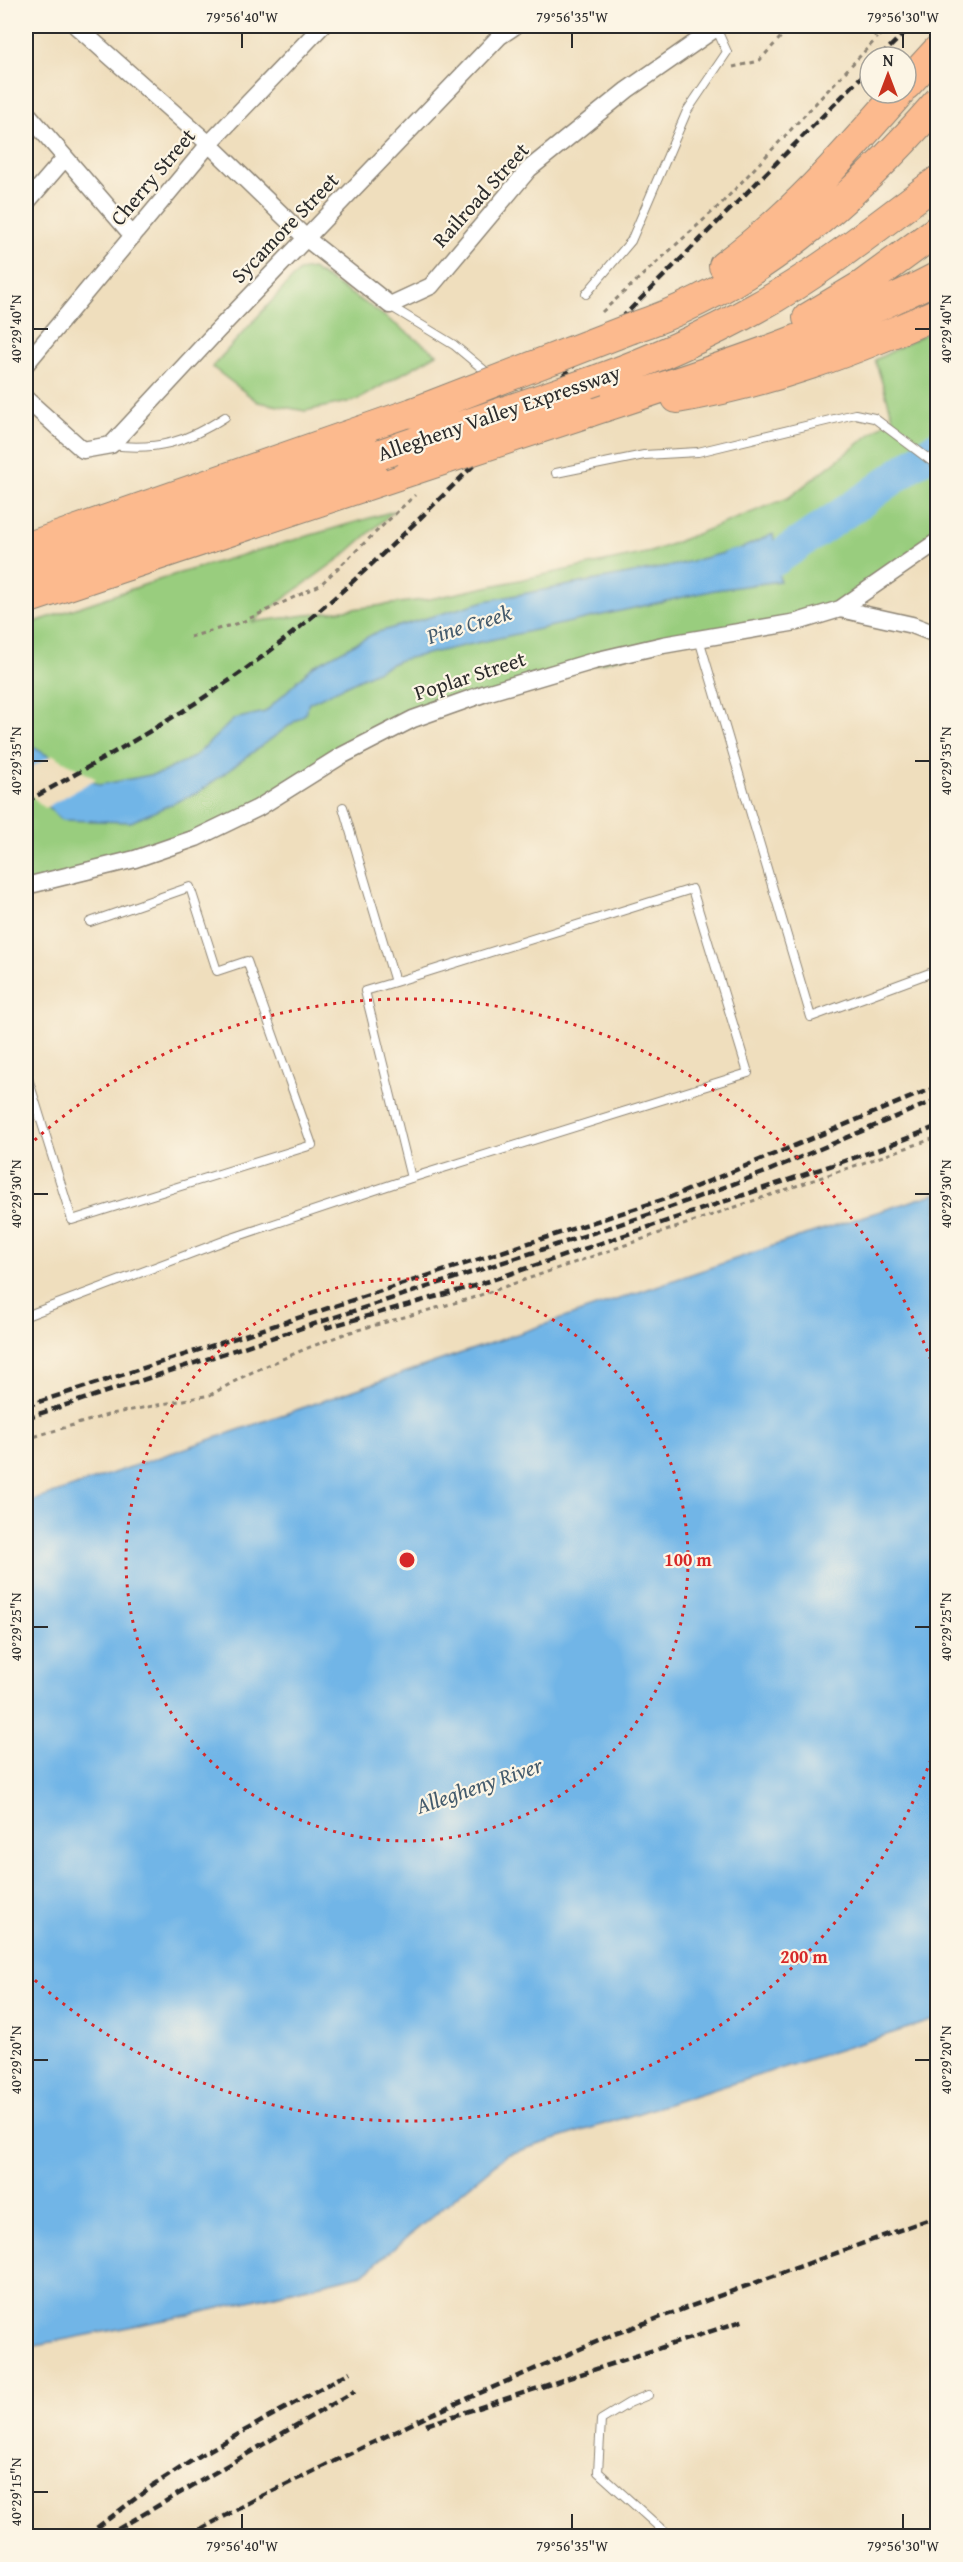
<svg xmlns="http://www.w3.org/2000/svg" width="963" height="2562" font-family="'Gentium Book Plus',serif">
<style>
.green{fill:#99cd7e;stroke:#627c54;stroke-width:1.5}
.water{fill:#71b5e7;stroke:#4e7089;stroke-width:1.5}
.pier{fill:#efdebd}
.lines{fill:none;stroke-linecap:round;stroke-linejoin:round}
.river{stroke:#71b5e7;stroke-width:33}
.service-casing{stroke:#8d8474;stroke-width:10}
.minor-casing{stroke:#8d8474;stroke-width:19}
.motorway-casing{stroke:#8d8474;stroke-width:32}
.path{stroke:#8d8474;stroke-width:3;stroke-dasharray:4.5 4.5;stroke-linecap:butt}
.service{stroke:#fff;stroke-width:8}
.minor{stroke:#fff;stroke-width:16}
.motorway{stroke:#fcba8e;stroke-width:30}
.rail{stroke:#2b2b2b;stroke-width:4.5;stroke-dasharray:9 4.5;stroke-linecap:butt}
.motorway-bridge-casing{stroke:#8d8474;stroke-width:32;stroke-linecap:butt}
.motorway-bridge{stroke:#fcba8e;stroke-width:30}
.ticks{fill:none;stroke:#2b2b2b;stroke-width:2}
.ring{fill:none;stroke:#d62828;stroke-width:3;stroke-dasharray:3 6}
.labels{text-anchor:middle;stroke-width:4.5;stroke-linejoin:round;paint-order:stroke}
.street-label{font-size:21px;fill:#2b2b2b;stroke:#fcf5e5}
.water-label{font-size:22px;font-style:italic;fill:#445b6d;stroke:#fcf5e5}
.centre{fill:#d62828;stroke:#fcf5e5;stroke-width:3}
.ring-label{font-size:18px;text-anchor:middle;font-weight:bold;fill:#d62828;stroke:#fcf5e5;stroke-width:4.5;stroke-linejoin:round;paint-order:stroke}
.neatline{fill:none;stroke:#2b2b2b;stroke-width:2}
.ticks-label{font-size:15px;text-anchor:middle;fill:#2b2b2b}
</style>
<rect width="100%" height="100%" fill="#fcf5e5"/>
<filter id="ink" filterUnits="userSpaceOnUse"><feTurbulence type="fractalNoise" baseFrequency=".0167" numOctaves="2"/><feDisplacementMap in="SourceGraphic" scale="12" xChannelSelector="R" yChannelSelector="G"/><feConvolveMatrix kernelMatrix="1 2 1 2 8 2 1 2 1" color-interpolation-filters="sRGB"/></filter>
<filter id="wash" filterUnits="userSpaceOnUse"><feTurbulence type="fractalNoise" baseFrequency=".008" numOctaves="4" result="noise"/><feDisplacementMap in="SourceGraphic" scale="24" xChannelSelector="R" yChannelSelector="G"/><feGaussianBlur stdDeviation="1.35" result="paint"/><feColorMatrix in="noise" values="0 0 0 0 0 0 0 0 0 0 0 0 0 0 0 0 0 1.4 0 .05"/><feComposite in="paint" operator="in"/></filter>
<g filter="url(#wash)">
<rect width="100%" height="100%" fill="#efdebd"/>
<path class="green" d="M 312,269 L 370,306 L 437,354 L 357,400 L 305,411 L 258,402 L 212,367 L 299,271 Z
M 937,328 L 937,541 L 840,609 L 663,645 L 413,719 L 196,838 L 26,886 L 26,625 L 173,575 L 394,511 L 343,556 L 252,622 L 430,599 L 651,552 L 788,498 L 893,417 L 875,360 Z"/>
<path class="water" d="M 773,534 L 780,581 L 715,590 L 400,660 L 309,703 L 305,714 L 199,792 L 131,822 L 62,820 L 26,787 L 26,743 L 99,785 L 161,773 L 194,757 L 234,719 L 265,712 L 313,666 L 375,633 L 485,601 L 676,565 L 740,549 Z
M 937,1193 L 937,2019 L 506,2155 L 363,2274 L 190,2315 L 26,2347 L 26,1503 L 799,1237 Z"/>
<path class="pier" d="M 53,755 L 96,779 L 45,808 L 26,791 L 26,770 Z"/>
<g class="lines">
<path class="river" d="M 733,567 L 776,559 L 869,496 L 938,446"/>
</g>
</g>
<g filter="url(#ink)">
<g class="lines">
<g class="service-casing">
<path id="service" d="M 586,294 L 631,241 L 687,111 L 727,52 L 716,28
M 390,306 L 454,345 L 490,375
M 111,445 C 157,451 187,442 225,417
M 556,473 L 644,455 L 698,452 L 855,414 L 874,418 L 938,466
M 699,639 L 811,1017 L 938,970
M 395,982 L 365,991 L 411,1178
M 26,1072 L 72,1220 L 312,1145 L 247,961 L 217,971 L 190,887 L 90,922
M 26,1316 L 229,1239 L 411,1178 L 748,1073 L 692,889 L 395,982 L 343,807
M 648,2395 L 629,2403 L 601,2420 L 598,2472 L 669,2536"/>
</g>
<g class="minor-casing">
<path id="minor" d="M 76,26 L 209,144 L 307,239 L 390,305 L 431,286 L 529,169 L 627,90 L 719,26
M 26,112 L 133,236
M 26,203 L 64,159
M 26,364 L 209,144 L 322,26
M 26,399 L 83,450 L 111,445 L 217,331 L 500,36 L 515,26
M 840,609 L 912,625 L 938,635
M 26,886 L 135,859 L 196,838 L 258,808 L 341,756 L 413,719 L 486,693 L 594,661 L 663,645 L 797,622 L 840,609 L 938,541"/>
</g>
<g class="motorway-casing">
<path id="motorway" d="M 906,85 L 938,50
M 724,266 C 792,216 844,156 899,93
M 808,318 L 863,285 L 938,230
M 632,328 C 754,288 855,198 938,102
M 597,380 C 652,360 706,336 756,308 C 820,273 879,225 938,181
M 677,398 C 769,383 853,351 938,313
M 588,412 C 706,373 827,335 938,277
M 26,548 L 413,413
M 26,572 L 381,454
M 26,599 L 412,470"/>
</g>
<path class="path" d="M 867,26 L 877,38 L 889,26
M 733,67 L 759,61 L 791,26
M 602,312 L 721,204 L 877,38
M 190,637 L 242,622 L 320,585 L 415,495
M 26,1439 L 111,1414 L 210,1395 L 248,1374 L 305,1349 L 347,1333 L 472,1298 L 938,1137"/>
<use href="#service" class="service"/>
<use href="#minor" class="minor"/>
<use href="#motorway" class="motorway"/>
<path class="rail" d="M 880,57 L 911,26
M 26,802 C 111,754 198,707 275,647 C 366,576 445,493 527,412 C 642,298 757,183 870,68
M 325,1328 L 474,1286 L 883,1148 L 938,1126
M 26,1406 L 671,1197 L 938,1086
M 26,1418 L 657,1212 L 763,1173 L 938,1099
M 426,2425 L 745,2320
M 86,2536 L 152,2486 L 201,2455 L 350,2372
M 106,2536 L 355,2391
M 188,2536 L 260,2497 L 430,2415 L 612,2335 L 938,2216"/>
<g class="motorway-bridge-casing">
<path id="motorway-bridge" d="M 413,413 L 632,328
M 381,454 L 597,380
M 412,470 L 588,412"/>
</g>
<use href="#motorway-bridge" class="motorway-bridge"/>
</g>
</g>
<path class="ticks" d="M 242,33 L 242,48M 572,33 L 572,48M 903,33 L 903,48M 33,329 L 48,329M 915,329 L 930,329M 33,761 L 48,761M 915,761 L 930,761M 33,1194 L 48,1194M 915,1194 L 930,1194M 33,1627 L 48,1627M 915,1627 L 930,1627M 33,2060 L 48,2060M 915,2060 L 930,2060M 33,2492 L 48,2492M 242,2514 L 242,2529M 572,2514 L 572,2529M 903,2514 L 903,2529"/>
<g class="ring">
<circle cx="407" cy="1560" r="281"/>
<path d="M937 1743A561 561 0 0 1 28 1974M28 1146A561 561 0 0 1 937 1377"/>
</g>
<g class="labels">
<g class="street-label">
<text transform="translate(153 177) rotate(-50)" y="7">Cherry Street</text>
<text transform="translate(481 195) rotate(-48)" y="7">Railroad Street</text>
<text transform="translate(285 228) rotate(-46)" y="7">Sycamore Street</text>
<text transform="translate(499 413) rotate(-19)" y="7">Allegheny Valley Expressway</text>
<text transform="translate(470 676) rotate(-18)" y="7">Poplar Street</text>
</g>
<g class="water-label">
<text transform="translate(469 624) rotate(-17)" y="8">Pine Creek</text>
<text transform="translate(479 1785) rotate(-19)" y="8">Allegheny River</text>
</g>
</g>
<circle cx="407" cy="1560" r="9" class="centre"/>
<g class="ring-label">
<text x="688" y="1566">100 m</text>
<text x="804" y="1963">200 m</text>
</g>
<rect width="963" height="2562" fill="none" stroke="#fcf5e5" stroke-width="66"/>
<g transform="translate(888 75)"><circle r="28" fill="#fcf5e5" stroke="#a8a49b" stroke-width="1.5"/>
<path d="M0-4.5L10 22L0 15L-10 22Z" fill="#c8321e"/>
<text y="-9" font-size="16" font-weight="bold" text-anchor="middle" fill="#2b2b2b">N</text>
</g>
<rect x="33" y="33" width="897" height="2496" class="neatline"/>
<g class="ticks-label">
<text x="242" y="22">79°56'40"W</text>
<text x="572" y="22">79°56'35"W</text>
<text x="903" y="22">79°56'30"W</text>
<text transform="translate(16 329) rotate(-90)" y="5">40°29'40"N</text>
<text transform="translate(946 329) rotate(-90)" y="5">40°29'40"N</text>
<text transform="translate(16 761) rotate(-90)" y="5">40°29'35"N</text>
<text transform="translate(946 761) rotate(-90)" y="5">40°29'35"N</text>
<text transform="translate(16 1194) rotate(-90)" y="5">40°29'30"N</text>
<text transform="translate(946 1194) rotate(-90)" y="5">40°29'30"N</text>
<text transform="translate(16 1627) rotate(-90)" y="5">40°29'25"N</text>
<text transform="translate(946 1627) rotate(-90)" y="5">40°29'25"N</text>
<text transform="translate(16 2060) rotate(-90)" y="5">40°29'20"N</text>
<text transform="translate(946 2060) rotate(-90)" y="5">40°29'20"N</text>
<text transform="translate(16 2492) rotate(-90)" y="5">40°29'15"N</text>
<text x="242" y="2551">79°56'40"W</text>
<text x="572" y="2551">79°56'35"W</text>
<text x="903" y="2551">79°56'30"W</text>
</g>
</svg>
